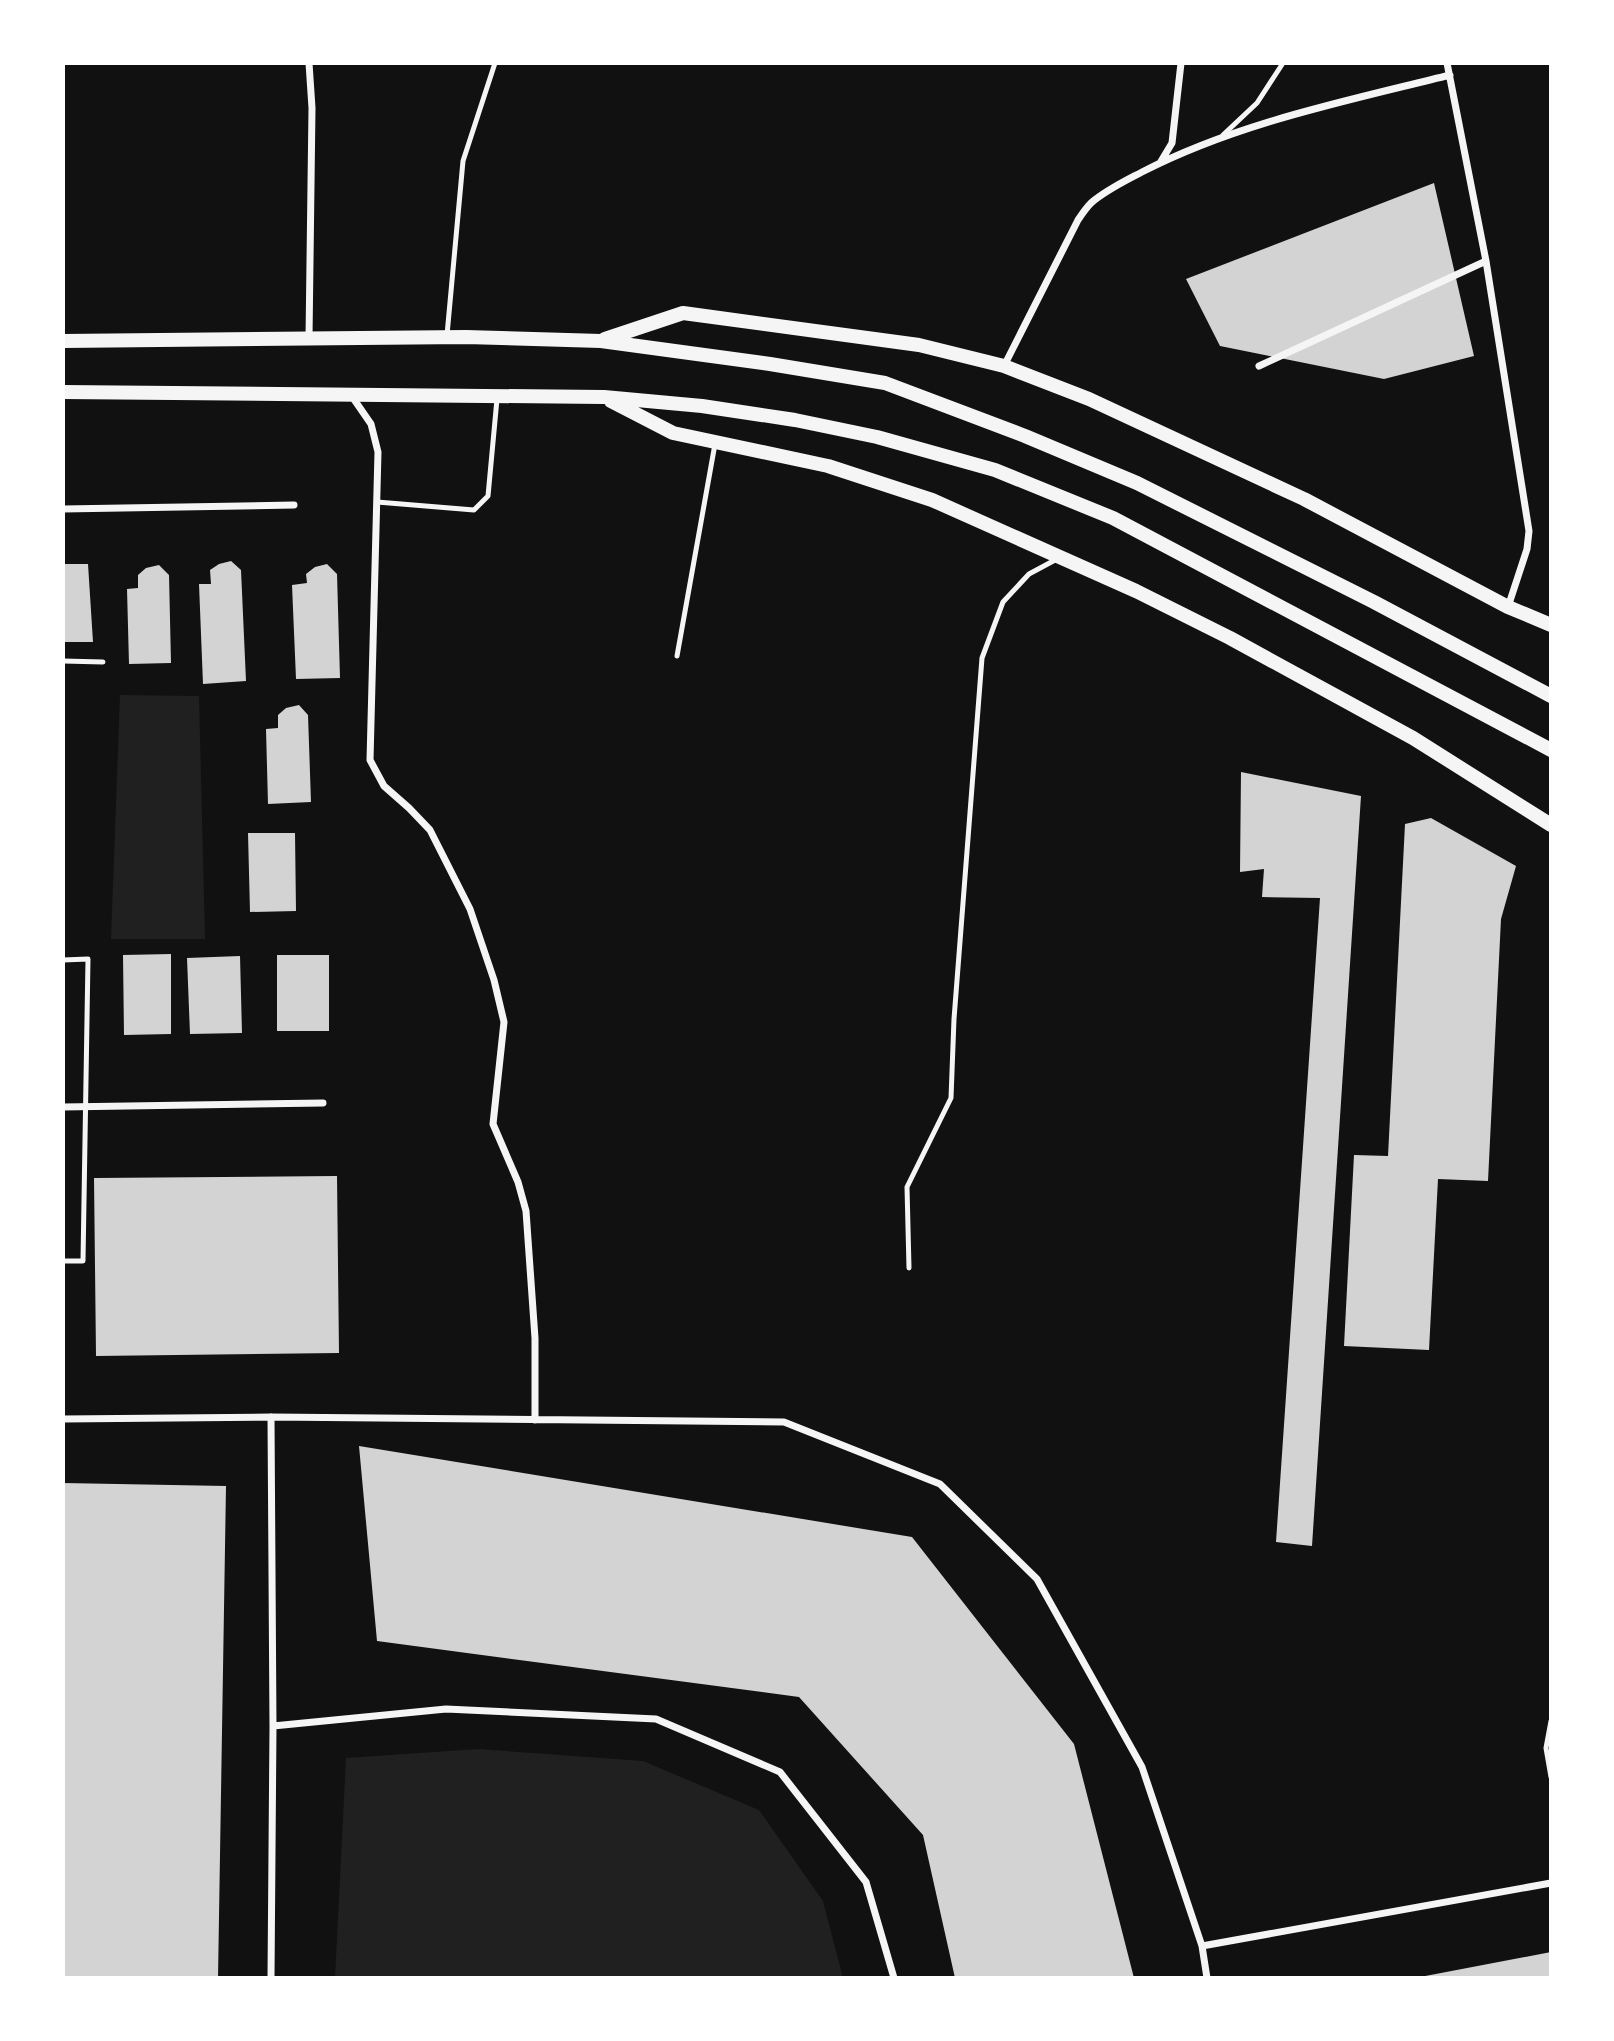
<svg xmlns="http://www.w3.org/2000/svg" width="1614" height="2041" font-family="Karla,sans-serif">
<style>
.green{fill:#202020}
.building{fill:#d3d3d3}
.lines{fill:none;stroke-linecap:round;stroke-linejoin:round}
.service{stroke:#f5f5f5;stroke-width:5}
.minor{stroke:#f5f5f5;stroke-width:7}
.secondary{stroke:#f5f5f5;stroke-width:14}
</style>
<rect width="100%" height="100%" fill="#111"/>
<path class="green" d="M 120,695 L 199,696 L 205,939 L 111,939 Z
M 478,1749 L 643,1761 L 759,1810 L 823,1901 L 843,1978 L 335,1978 L 346,1758 Z"/>
<path class="building" d="M 1434,183 L 1474,356 L 1384,379 L 1220,346 L 1186,279 Z
M 231,561 L 241,570 L 246,681 L 203,684 L 199,584 L 211,584 L 210,570 L 219,564 Z
M 63,564 L 88,564 L 93,642 L 63,642 Z
M 327,564 L 337,574 L 340,678 L 296,679 L 292,585 L 307,583 L 306,574 L 315,567 Z
M 159,565 L 169,575 L 171,663 L 129,664 L 127,589 L 138,588 L 138,575 L 146,568 Z
M 299,705 L 308,715 L 311,802 L 268,804 L 266,729 L 278,728 L 278,715 L 286,708 Z
M 1241,772 L 1361,796 L 1312,1546 L 1276,1542 L 1320,898 L 1262,897 L 1264,869 L 1240,872 Z
M 1431,818 L 1516,866 L 1501,919 L 1488,1181 L 1438,1179 L 1429,1350 L 1344,1346 L 1354,1155 L 1388,1156 L 1405,824 Z
M 248,833 L 295,833 L 296,911 L 250,912 Z
M 171,954 L 171,1034 L 124,1035 L 123,955 Z
M 277,955 L 329,955 L 329,1031 L 277,1031 Z
M 240,956 L 242,1033 L 190,1034 L 187,958 Z
M 337,1176 L 339,1353 L 96,1356 L 94,1178 Z
M 359,1446 L 912,1537 L 1074,1744 L 1134,1978 L 955,1978 L 923,1835 L 799,1697 L 377,1641 Z
M 63,1483 L 226,1486 L 218,1978 L 63,1978 Z
M 1551,1952 L 1551,1978 L 1420,1978 L 1420,1977 Z"/>
<g class="lines">
<path class="service" d="M 1223,135 L 1257,103 L 1283,63
M 447,335 L 463,161 L 495,63
M 377,502 L 474,510 L 488,496 L 497,399
M 677,656 L 715,444
M 63,661 L 103,662
M 63,960 L 88,959 L 83,1261 L 63,1261
M 909,1268 L 907,1187 L 951,1098 L 954,1019 L 982,658 L 1003,602 L 1029,574 L 1057,559
M 1551,1721 L 1546,1748 L 1551,1777"/>
<path class="minor" d="M 309,63 L 312,108 L 309,338
M 1447,63 L 1486,261 L 1529,531 L 1527,549 L 1508,607
M 1160,163 L 1172,143 L 1181,63
M 1004,366 L 1078,220 C 1082,214 1086,208 1091,203 C 1106,190 1125,181 1142,172 C 1237,123 1346,101 1450,75
M 1259,366 L 1486,261
M 351,395 L 371,424 L 378,452 L 370,760 L 384,786 L 409,808 L 430,830 L 470,909 L 494,980 L 504,1022 L 493,1124 L 518,1182 L 526,1211 L 535,1338 L 535,1420
M 63,509 L 294,505
M 63,1107 L 323,1103
M 63,1419 L 271,1417 L 784,1422 L 940,1484 L 1037,1579 L 1142,1767 L 1202,1946 L 1207,1978
M 273,1726 L 446,1709 L 656,1719 L 780,1772 L 866,1882 L 894,1978
M 1202,1946 L 1551,1883
M 271,1978 L 273,1726 L 271,1417"/>
<path class="secondary" d="M 605,339 L 683,313 L 919,345 L 1004,366 L 1089,399 L 1304,499 L 1508,607 L 1551,625
M 63,341 L 466,337 L 601,341 L 770,364 L 885,383 L 1025,436 L 1137,483 L 1374,602 L 1551,696
M 63,392 L 604,397 L 702,406 L 795,420 L 877,437 L 995,470 L 1113,518 L 1551,750
M 611,401 L 673,433 L 828,466 L 932,500 L 1136,591 L 1230,638 L 1413,738 L 1551,825"/>
</g>
<rect width="1614" height="2041" fill="none" stroke="#ffffff" stroke-width="130"/>
</svg>
